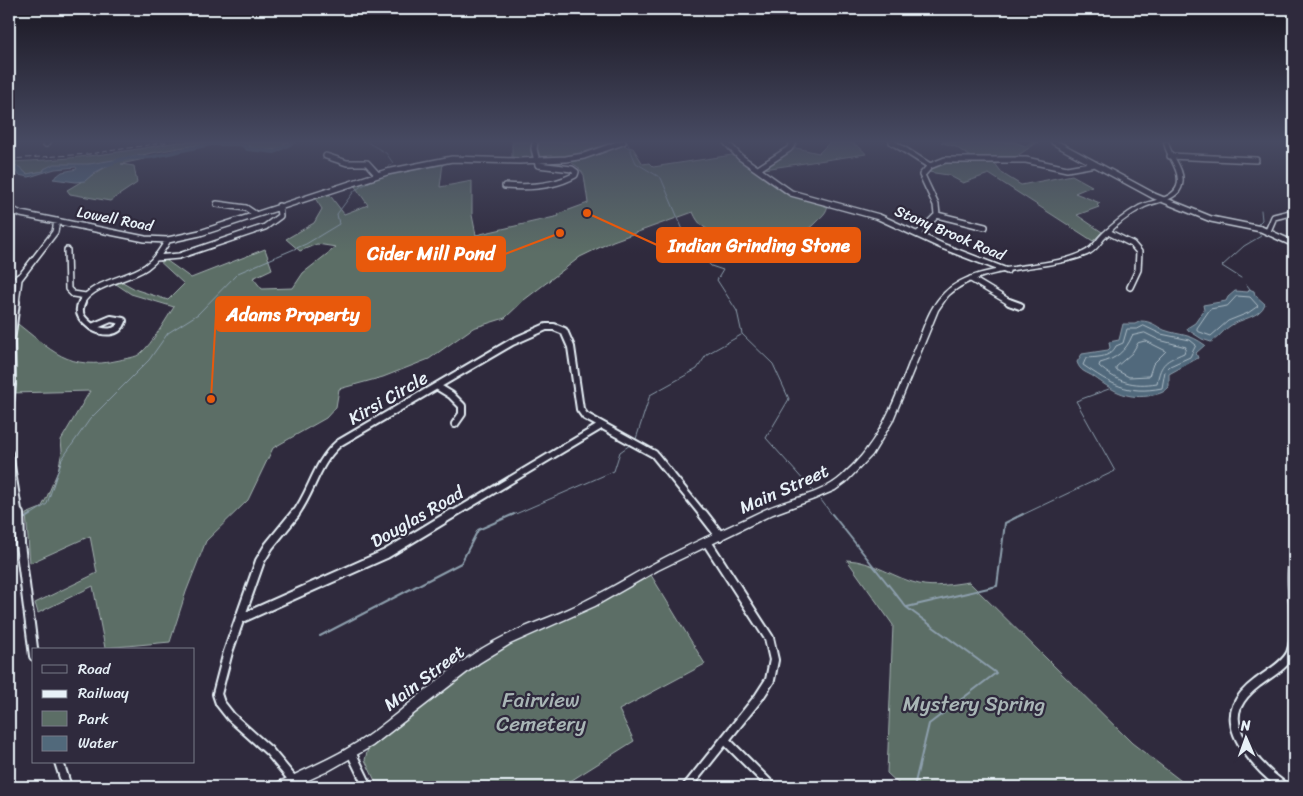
<svg xmlns="http://www.w3.org/2000/svg" width="1303" height="796" font-family="Sriracha,sans-serif">
<style>
.green{fill:#5c6e66;stroke:#a2b0af}
.water{fill:#51697b;stroke:#8d9fad}
.lines{fill:none;stroke-linecap:round;stroke-linejoin:round}
.shore{stroke:#acbbc6;stroke-width:1}
.stream-far1{stroke:#8d9fad;stroke-width:1}
.stream{stroke:#8d9fad;stroke-width:2}
.river{fill:#51697b;fill-rule:evenodd}
.minor-far2-casing{stroke:#e8f1f8;stroke-width:8}
.minor-far1-casing{stroke:#e8f1f8;stroke-width:10}
.minor-casing{stroke:#e8f1f8;stroke-width:12}
.major-casing{stroke:#e8f1f8;stroke-width:3}
.minor-far2{stroke:#2f2a3d;stroke-width:5}
.minor-far1{stroke:#2f2a3d;stroke-width:6}
.minor{stroke:#2f2a3d;stroke-width:8}
.major{fill:#2f2a3d;fill-rule:evenodd}
.rail{stroke:#e8f1f8;stroke-width:1;stroke-dasharray:5.5 3;stroke-linecap:butt}
.labels{text-anchor:middle;stroke-width:4.5;stroke-linejoin:round;paint-order:stroke}
.far-street-label{font-size:15px;fill:#e8f1f8;stroke:#2f2a3d}
.street-label{font-size:18px;fill:#e8f1f8;stroke:#2f2a3d}
.near-park-label{font-size:21px;fill:#a9b6b6;stroke:#2f2a3d}
.leader{fill:none;stroke:#e8590c;stroke-width:2}
.callout-dot{fill:#e8590c;stroke:#2f2a3d;stroke-width:2}
.callout{fill:#e8590c;stroke:#e8590c;stroke-width:2}
.callout-label{font-size:19px;text-anchor:middle;font-weight:bold;fill:#fff}
</style>
<rect width="100%" height="100%" fill="#2f2a3d"/>
<filter id="ink" filterUnits="userSpaceOnUse"><feTurbulence type="fractalNoise" baseFrequency=".02" numOctaves="2"/><feDisplacementMap in="SourceGraphic" scale="10" xChannelSelector="R" yChannelSelector="G"/><feConvolveMatrix kernelMatrix="1 2 1 2 8 2 1 2 1" color-interpolation-filters="sRGB"/></filter>
<g filter="url(#ink)">
<path class="green" d="M 177,142 L 290,142 L 285,143 L 282,148 C 275,150 263,151 255,149 C 245,146 250,142 235,142 C 186,143 141,157 93,164 C 76,166 59,161 44,169 L 44,171 L 27,174 C 19,168 22,166 9,165 L 9,162 C 66,160 121,153 177,142 Z
M 512,142 L 617,142 L 581,154 L 567,157 L 512,160 Z
M 830,142 C 845,141 856,141 866,154 L 764,169 L 796,148 L 819,153 Z
M 941,142 L 1015,142 L 1025,146 L 1032,142 L 1038,142 L 1014,158 L 972,158 L 956,147 Z
M 623,143 L 627,147 L 633,148 L 643,164 L 649,163 L 653,167 L 732,155 L 774,182 L 782,190 L 828,204 C 827,213 822,216 816,222 C 796,243 757,256 729,244 C 724,242 720,238 716,235 C 704,227 699,226 693,212 L 613,241 L 580,257 L 524,300 L 505,318 L 473,328 L 429,359 L 383,377 L 339,389 L 336,407 L 326,418 L 273,448 L 248,500 L 206,541 L 186,592 L 170,642 L 105,648 L 93,586 L 38,613 L 35,603 L 97,573 L 90,536 L 30,563 L 26,514 L 41,508 L 46,499 L 58,471 L 62,451 L 61,440 L 90,391 L 11,393 L 14,321 C 52,350 67,372 120,360 C 126,358 136,358 141,353 C 152,344 166,319 174,307 L 131,294 L 113,282 L 119,280 L 137,290 L 168,300 L 184,284 L 156,258 L 163,258 L 191,278 L 265,249 L 272,269 L 253,278 L 262,289 L 293,288 L 303,273 L 336,247 L 317,244 L 300,251 L 286,239 L 314,223 L 322,209 L 313,195 L 326,190 L 344,214 L 368,205 L 352,182 L 443,163 L 440,187 L 472,181 L 472,215 L 476,235 L 559,216 L 558,214 L 588,203 L 584,175 L 578,167 L 569,161 Z
M 144,159 L 121,164 L 134,166 L 137,183 L 110,201 L 70,194 L 67,190 L 116,161 Z
M 945,162 L 994,162 L 1003,174 L 1021,185 L 1072,175 L 1092,186 L 1075,193 L 1100,203 L 1097,205 L 1099,207 L 1077,215 L 1102,232 L 1093,241 L 989,174 L 963,183 L 948,175 L 928,172 L 933,166 Z
M 847,560 C 873,561 894,578 919,584 C 934,588 954,584 969,582 L 1132,743 L 1189,787 L 902,787 L 887,773 L 893,625 Z
M 651,575 L 705,664 L 619,710 L 634,741 L 561,787 L 378,787 L 365,760 L 368,748 L 496,650 L 614,595 Z"/>
<path class="water" d="M 113,160 L 117,161 L 94,173 L 85,181 L 76,182 L 53,179 L 62,172 L 77,169 L 76,167 L 55,169 L 29,177 L 18,175 L 14,168 L 9,168 L 9,165 C 22,166 19,168 27,174 L 44,171 L 44,169 L 54,164 L 89,164 Z
M 1249,289 L 1254,291 L 1255,295 L 1265,304 C 1260,318 1241,318 1230,326 C 1223,330 1219,338 1211,342 L 1202,339 L 1188,330 L 1187,328 L 1195,323 L 1204,310 L 1203,305 L 1226,301 L 1228,297 L 1235,291 L 1248,292 Z
M 1141,321 C 1151,321 1156,326 1164,330 C 1181,336 1189,333 1205,345 L 1196,353 L 1198,358 L 1169,374 L 1169,387 C 1163,394 1157,394 1148,396 C 1125,399 1112,390 1094,377 C 1087,372 1080,372 1077,362 L 1082,354 L 1108,350 L 1110,348 L 1109,342 L 1119,340 L 1123,324 L 1135,324 Z"/>
<g class="lines">
<path class="shore" d="M 1237,296 L 1250,297 L 1258,306 L 1248,313 L 1228,321 L 1211,336 L 1197,331 L 1197,328 L 1210,309 L 1227,306 Z
M 1144,326 L 1161,334 L 1190,340 L 1196,345 L 1190,357 L 1170,366 L 1165,371 L 1162,388 C 1127,395 1111,384 1083,365 L 1086,358 C 1098,357 1110,358 1116,346 L 1123,343 L 1127,329 L 1137,329 Z
M 1145,333 L 1159,340 L 1186,347 L 1184,353 C 1166,361 1161,362 1157,383 C 1133,387 1117,382 1099,366 L 1100,363 C 1116,359 1126,351 1132,336 Z
M 1146,341 L 1166,351 L 1153,364 L 1149,376 L 1129,377 L 1116,370 L 1116,367 L 1132,353 L 1138,343 Z"/>
<path class="stream-far1" d="M 175,142 L 176,150
M 367,142 L 386,153 L 393,163 L 384,171
M 627,142 L 636,163 L 661,178 L 686,237 L 711,266 L 723,270 L 717,280 L 737,311 L 742,334 L 773,364 L 789,399 L 766,438 L 813,491
M 1256,226 L 1262,220 L 1261,210
M 1241,278 L 1222,266 L 1244,246 L 1261,236 L 1256,229
M 1247,285 L 1250,289
M 636,439 L 650,395 L 697,369 L 707,354 L 741,335
M 821,500 L 833,516
M 29,516 L 47,504 L 62,459 L 90,419 L 149,360 L 168,333 L 198,314 L 238,273 L 306,244 L 339,224 L 337,214 L 355,190 L 380,176
M 511,516 L 614,471 L 620,452 L 630,445
M 1020,516 L 1115,471 L 1076,401 L 1109,389"/>
<path class="stream" d="M 832,514 L 906,607 L 996,673 L 929,724 L 914,787
M 24,519 L 31,514
M 9,526 L 13,523
M 907,607 L 997,586 L 1005,523 L 1023,514
M 320,636 L 461,563 L 478,530 L 514,514"/>
<path class="river" d="M 211,142 L 241,142 L 249,147 L 274,150 L 291,142 L 298,142 L 275,154 L 247,151 L 240,146 L 211,146 L 151,159 L 123,161 L 106,167 L 103,165 L 122,157 L 151,155 Z"/>
<g class="minor-far2-casing">
<path id="minor-far2" d="M 726,142 L 740,157 L 791,193 L 879,217 L 942,246 L 1007,271
M 892,142 L 930,166
M 1054,142 L 1154,196 L 1211,219 L 1261,229 L 1294,244
M 46,144 L 48,142
M 326,156 L 347,163 L 367,163 L 377,174
M 1170,156 L 1256,160
M 758,169 L 789,149 L 794,142
M 505,186 C 529,188 554,187 575,175 L 576,172 L 572,169 L 538,165 L 534,149 L 535,142
M 217,204 L 246,208 L 255,214
M 9,208 L 21,214 L 145,239 L 168,240 L 200,233 L 387,172 L 452,159 L 519,161 L 566,159 L 584,156 L 623,142
M 937,215 L 985,227
M 1268,231 L 1274,217 L 1294,212
M 1108,232 L 1132,244 L 1139,252 L 1138,270 L 1130,287
M 918,234 L 937,215 L 936,205 L 922,175 L 930,166 L 945,160 L 1026,160 L 1067,169 L 1095,164
M 67,250 L 68,289 L 73,294 L 86,296
M 156,258 L 179,256 L 265,227 L 280,216 L 279,206
M 971,279 L 1011,303
M 9,284 L 20,276
M 16,303 L 19,279 L 55,232 L 57,221
M 81,303 C 93,282 127,280 146,267 C 156,260 162,250 168,240"/>
</g>
<g class="minor-far1-casing">
<path id="minor-far1" d="M 82,302 C 76,314 83,320 92,327
M 1009,302 L 1020,306
M 111,319 L 123,321 C 118,335 103,333 92,327 Z
M 438,387 L 451,395 L 462,406 L 462,414 L 455,424
M 9,411 L 12,385 L 11,342 L 16,302
M 9,453 L 19,516
M 294,516 C 313,491 315,464 339,443 L 512,342 L 546,327 L 554,327 L 564,331 L 571,347 L 580,409 L 585,416 L 654,454 L 704,516
M 450,516 L 601,426"/>
</g>
<g class="minor-casing">
<path id="minor" d="M 19,514 L 20,544 L 34,656
M 703,514 L 720,536
M 240,619 L 386,554 L 452,514
M 725,740 L 772,787
M 351,752 L 368,787
M 59,762 L 67,787
M 294,781 L 269,751 L 231,717 L 220,703 L 217,694 L 228,652 L 260,561 L 269,546 L 295,514
M 687,787 L 759,697 L 770,680 L 774,660 L 769,638 L 707,542
M 1284,787 C 1263,772 1225,735 1237,706 C 1241,697 1249,689 1257,683 C 1267,675 1286,665 1291,653 C 1302,623 1288,591 1294,561"/>
</g>
<g class="major-casing">
<path id="major" d="M 1164,142 L 1168,142 C 1171,157 1186,169 1182,185 C 1179,201 1157,201 1145,207 C 1131,214 1116,225 1106,237 C 1100,243 1096,252 1087,255 C 1046,272 982,264 949,295 C 945,299 942,305 938,310 L 892,422 L 872,455 L 846,482 L 835,490 L 814,499 L 773,514 L 658,570 L 595,606 L 510,644 L 479,663 L 372,746 L 328,771 L 293,787 L 275,787 L 277,783 C 307,769 338,756 366,737 C 412,705 452,662 503,637 C 531,623 562,614 589,599 C 610,589 630,576 651,565 C 687,545 725,529 762,511 C 788,498 820,496 842,476 C 850,468 860,459 866,450 C 890,419 902,380 917,344 C 924,327 930,306 944,293 C 976,260 1044,271 1083,252 C 1093,248 1097,238 1104,232 C 1114,223 1125,214 1137,207 C 1148,200 1172,200 1177,186 C 1182,170 1165,156 1164,142 Z"/>
</g>
<use href="#minor-far2" class="minor-far2"/>
<use href="#minor-far1" class="minor-far1"/>
<use href="#minor" class="minor"/>
<use href="#major" class="major"/>
<path class="rail" d="M 9,159 L 89,154 L 168,142"/>
</g>
</g>
<linearGradient id="sky" x2="0" y2="1"><stop stop-color="#1a1722"/><stop offset="0.56" stop-color="#474a62"/><stop offset="1" stop-color="#474a62" stop-opacity="0"/></linearGradient>
<rect width="1303" height="253" fill="url(#sky)"/>
<g class="labels">
<g class="far-street-label">
<text transform="translate(115 219) rotate(11)" y="5">Lowell Road</text>
<text transform="translate(950 233) rotate(23)" y="5">Stony Brook Road</text>
</g>
<g class="street-label">
<text transform="translate(388 398) rotate(-30)" y="6">Kirsi Circle</text>
<text transform="translate(784 489) rotate(-24)" y="6">Main Street</text>
<text transform="translate(417 517) rotate(-30)" y="6">Douglas Road</text>
<text transform="translate(424 678) rotate(-37)" y="6">Main Street</text>
</g>
<g class="near-park-label">
<text x="541" y="707">Fairview<tspan x="541" dy="24">Cemetery</tspan></text>
<text x="974" y="711">Mystery Spring</text>
</g>
</g>
<path class="leader" d="M587 213L657 245M560 233L505 254M211 399L216 314"/>
<g class="callout-dot">
<circle cx="587" cy="213" r="5"/>
<circle cx="560" cy="233" r="5"/>
<circle cx="211" cy="399" r="5"/>
</g>
<g class="callout">
<rect x="657" y="228" width="203" height="34" rx="5"/>
<rect x="357" y="237" width="148" height="34" rx="5"/>
<rect x="216" y="297" width="154" height="34" rx="5"/>
</g>
<g class="callout-label">
<text x="759" y="252">Indian Grinding Stone</text>
<text x="431" y="260">Cider Mill Pond</text>
<text x="293" y="321">Adams Property</text>
</g>
<rect width="1303" height="796" fill="none" stroke="#2f2a3d" stroke-width="30"/>
<rect x="15" y="15" width="1273" height="766" fill="none" stroke="#e8f1f8" stroke-width="2" filter="url(#ink)"/>
<rect x="32" y="648" width="162" height="115" fill="#2f2a3d" stroke="#797a88"/>
<rect x="42" y="665" width="25" height="8" fill="#2f2a3d" stroke="#797a88"/>
<text x="78" y="674" font-size="15" fill="#e8f1f8">Road</text>
<rect x="42" y="690" width="25" height="8" fill="#e8f1f8" stroke="#797a88"/>
<text x="78" y="698" font-size="15" fill="#e8f1f8">Railway</text>
<rect x="42" y="711" width="25" height="15" fill="#5c6e66" stroke="#797a88"/>
<text x="78" y="724" font-size="15" fill="#e8f1f8">Park</text>
<rect x="42" y="736" width="25" height="15" fill="#51697b" stroke="#797a88"/>
<text x="78" y="748" font-size="15" fill="#e8f1f8">Water</text>
<g transform="translate(1246 738) rotate(358)" stroke="#2f2a3d" stroke-width="4" paint-order="stroke">
<path d="M0-4L9 19L0 12L-9 19Z" fill="#e8f1f8"/>
<text y="-8" font-size="14" font-weight="bold" text-anchor="middle" fill="#e8f1f8">N</text>
</g>
</svg>
